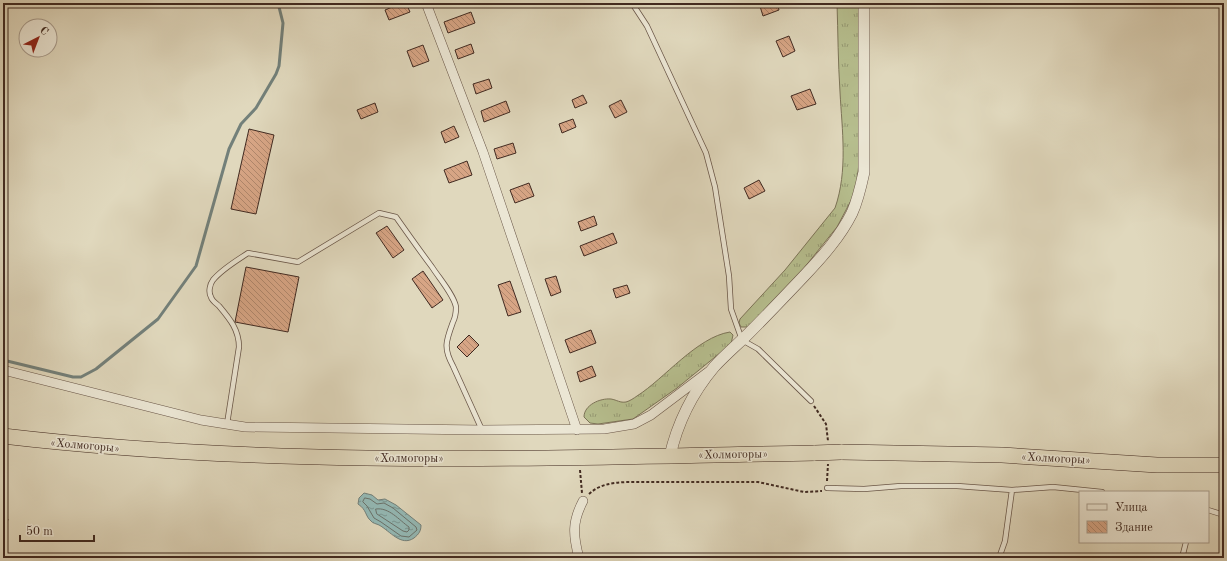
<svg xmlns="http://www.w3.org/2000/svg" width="1227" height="561" font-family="'Old Standard TT',serif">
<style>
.grass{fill:url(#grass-tufts);stroke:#7c7458}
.water{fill:url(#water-ripples);stroke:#73807a}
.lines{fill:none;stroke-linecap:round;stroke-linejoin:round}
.shore{stroke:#6a726b;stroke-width:1}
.stream{stroke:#73807a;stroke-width:3}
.building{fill:url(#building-back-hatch);stroke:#412a21}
.service-casing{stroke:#695648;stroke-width:6}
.minor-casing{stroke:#695648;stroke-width:10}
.tertiary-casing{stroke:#695648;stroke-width:12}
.trunk-casing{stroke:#412a21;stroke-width:16}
.path{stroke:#412a21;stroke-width:2;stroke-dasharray:3 2;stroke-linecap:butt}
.service{stroke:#ebe6d4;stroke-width:4.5}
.minor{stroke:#ebe6d4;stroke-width:9}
.tertiary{stroke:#ebe6d4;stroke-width:11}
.trunk{stroke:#e0d8bd;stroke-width:15}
.trunk-bridge-casing{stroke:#412a21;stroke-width:16;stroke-linecap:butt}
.trunk-bridge{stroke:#e0d8bd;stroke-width:15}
.labels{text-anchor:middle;stroke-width:3;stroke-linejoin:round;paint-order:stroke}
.street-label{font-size:12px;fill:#412a21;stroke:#ebe6d4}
</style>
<defs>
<pattern id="grass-tufts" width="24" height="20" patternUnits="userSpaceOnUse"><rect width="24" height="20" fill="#b6be8e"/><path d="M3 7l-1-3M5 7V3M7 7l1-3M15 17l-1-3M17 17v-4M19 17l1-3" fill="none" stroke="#969b74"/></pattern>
<pattern id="water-ripples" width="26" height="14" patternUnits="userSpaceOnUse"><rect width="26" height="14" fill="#94b9b5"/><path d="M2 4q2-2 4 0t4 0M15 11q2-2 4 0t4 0" fill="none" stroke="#7a9793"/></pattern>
<pattern id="building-back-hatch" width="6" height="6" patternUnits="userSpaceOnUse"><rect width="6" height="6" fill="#d7a585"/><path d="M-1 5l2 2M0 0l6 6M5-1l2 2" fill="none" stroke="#b0876c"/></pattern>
</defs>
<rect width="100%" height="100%" fill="#e0d8bd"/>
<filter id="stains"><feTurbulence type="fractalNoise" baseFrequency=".005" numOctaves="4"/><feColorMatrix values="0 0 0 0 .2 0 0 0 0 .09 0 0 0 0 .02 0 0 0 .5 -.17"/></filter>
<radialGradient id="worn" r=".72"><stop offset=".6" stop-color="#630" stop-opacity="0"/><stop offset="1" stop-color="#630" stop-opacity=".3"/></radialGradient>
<path class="grass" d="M 837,3 L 860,3 L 860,153 L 856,191 L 837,227 L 796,278 L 749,327 L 741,327 L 739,323 L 740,319 L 785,270 L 835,208 C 848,171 842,130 840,92 C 838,62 838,33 837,3 Z
M 730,332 L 733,335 L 731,344 L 677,388 L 633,419 L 598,424 L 590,423 L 584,417 C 584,405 600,398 611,399 C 617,400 620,403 626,402 C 630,401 634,398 637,396 C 664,379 697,337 730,332 Z"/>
<path class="water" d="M 364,493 L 372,495 L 378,500 L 385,499 L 396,505 L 421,525 C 421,531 419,534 414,538 C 401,547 390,531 379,525 C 377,524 372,523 371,521 C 365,516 367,510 358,504 L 359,498 Z"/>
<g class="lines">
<path class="shore" d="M 365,498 L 370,499 L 377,504 L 384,503 L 393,508 L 416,527 L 417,530 L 409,537 L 401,536 L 381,522 L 374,518 L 367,506 L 363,502 Z
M 376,509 C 389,507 399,520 409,527 L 409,530 L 407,532 L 403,531 L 377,514 Z"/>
<path class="stream" d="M 3,360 L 73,377 L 81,377 L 96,369 L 158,319 L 196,266 L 229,149 L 241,124 L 256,108 L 276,74 L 279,66 L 283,23 L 278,3"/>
</g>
<path class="building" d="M 402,3 L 406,3 L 410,12 L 389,20 L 385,10 Z
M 759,3 L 777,3 L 779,10 L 763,16 Z
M 471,12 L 475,23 L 448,33 L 444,22 Z
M 789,36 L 795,51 L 783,57 L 776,41 Z
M 471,44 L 474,53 L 458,59 L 455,50 Z
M 423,45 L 429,61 L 413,67 L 407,51 Z
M 489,79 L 492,88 L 476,94 L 473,84 Z
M 810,89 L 816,104 L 797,110 L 791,96 Z
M 583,95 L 587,103 L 575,108 L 572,100 Z
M 621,100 L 627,112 L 615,118 L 609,106 Z
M 506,101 L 510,112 L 484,122 L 481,111 Z
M 375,103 L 378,112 L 361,119 L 357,110 Z
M 573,119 L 576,127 L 562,133 L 559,124 Z
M 454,126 L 459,137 L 445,143 L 441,132 Z
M 249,129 L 274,135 L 256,214 L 231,209 Z
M 513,143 L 516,153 L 497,159 L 494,149 Z
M 467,161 L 472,175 L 449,183 L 444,170 Z
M 759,180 L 765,191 L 749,199 L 744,188 Z
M 529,183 L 534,196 L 515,203 L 510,190 Z
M 594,216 L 597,225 L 581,231 L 578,222 Z
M 387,226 L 404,250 L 393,258 L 376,233 Z
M 613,233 L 617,243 L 584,256 L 580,246 Z
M 246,267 L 299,277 L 288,332 L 235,322 Z
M 423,271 L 443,300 L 432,308 L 412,279 Z
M 556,276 L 561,292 L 551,296 L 545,279 Z
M 510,281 L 521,312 L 508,316 L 498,285 Z
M 627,285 L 630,293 L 616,298 L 613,289 Z
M 591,330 L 596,343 L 570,353 L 565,340 Z
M 469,335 L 479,345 L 467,357 L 457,347 Z
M 592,366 L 596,376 L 580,382 L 577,372 Z
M 3,518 L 8,519 L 5,532 L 3,531 Z"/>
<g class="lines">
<g class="service-casing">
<path id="service" d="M 632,3 L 647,26 L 706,153 L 715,187 L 729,276 L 731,309 L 742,340 L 758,349 L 811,401
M 227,424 L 239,347 C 239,330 230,319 219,306 C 217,304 212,301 211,297 C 208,292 210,284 213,280 C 222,269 236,261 248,253 L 298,262 L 379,213 L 396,217 C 408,234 420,251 432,267 C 439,278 454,295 456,307 C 456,312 455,318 453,322 C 446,341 443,348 453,366 L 482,430
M 827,488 L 864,489 L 901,486 L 957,486 L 1012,490 L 1053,487 L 1102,492
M 1208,510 L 1224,515
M 999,558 L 1005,541 L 1012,490
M 1182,558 L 1186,542"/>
</g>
<g class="minor-casing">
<path id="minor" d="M 426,3 L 483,152 L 577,430
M 3,370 L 201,420 L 245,427 L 482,430 L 604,429 L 634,424 L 651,415 L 708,372
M 579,558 C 573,535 572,522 583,501"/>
</g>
<g class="tertiary-casing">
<path id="tertiary" d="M 670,456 C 677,424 693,392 714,367 C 725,355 738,344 749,333 C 768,314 786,295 804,276 C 822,257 840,237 852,213 C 858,200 861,186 864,172 L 864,3"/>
</g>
<g class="trunk-casing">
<path id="trunk" d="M 3,436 C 273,468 545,458 815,453
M 841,452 L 1002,455 L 1157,465 L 1224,465"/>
</g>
<path class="path" d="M 814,406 L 826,424 L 828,441
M 580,470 L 582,493
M 827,481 L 828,464
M 589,494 C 600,484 612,483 626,482 L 758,482 L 804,492 L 822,491"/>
<use href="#service" class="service"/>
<use href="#minor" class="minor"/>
<use href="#tertiary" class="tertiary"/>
<use href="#trunk" class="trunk"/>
<g class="trunk-bridge-casing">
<path id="trunk-bridge" d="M 815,453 L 841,452"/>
</g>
<use href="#trunk-bridge" class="trunk-bridge"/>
</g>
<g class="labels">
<g class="street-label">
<text transform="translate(85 445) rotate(5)" y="4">«Холмогоры»</text>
<text transform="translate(733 454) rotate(-1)" y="4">«Холмогоры»</text>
<text x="409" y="462">«Холмогоры»</text>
<text transform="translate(1056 458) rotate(3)" y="4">«Холмогоры»</text>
</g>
</g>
<rect width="1227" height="561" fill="none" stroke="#e0d8bd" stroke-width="16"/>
<rect x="4" y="4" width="1219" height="553" fill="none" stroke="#412a21" stroke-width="2"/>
<rect x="8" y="8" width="1211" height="545" fill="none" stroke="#412a21"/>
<rect x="1079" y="491" width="130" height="52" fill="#ebe6d4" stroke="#a79b8c"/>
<rect x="1087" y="504" width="20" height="6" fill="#ebe6d4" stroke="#a79b8c"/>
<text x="1115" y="511" font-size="12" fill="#412a21">Улица</text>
<rect x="1087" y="521" width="20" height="12" fill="url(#building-back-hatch)" stroke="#a79b8c"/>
<text x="1115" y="531" font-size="12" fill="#412a21">Здание</text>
<g transform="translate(38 38) rotate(42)"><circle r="19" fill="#ebe6d4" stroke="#a79b8c"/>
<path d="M0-3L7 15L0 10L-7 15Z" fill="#8f2418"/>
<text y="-6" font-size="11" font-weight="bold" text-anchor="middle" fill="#412a21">С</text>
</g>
<path d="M20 535v6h74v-6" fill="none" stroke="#412a21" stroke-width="2"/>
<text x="26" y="535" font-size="12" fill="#412a21" stroke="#ebe6d4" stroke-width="3" paint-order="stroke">50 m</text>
<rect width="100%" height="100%" filter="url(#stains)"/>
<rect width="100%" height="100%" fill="url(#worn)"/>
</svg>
